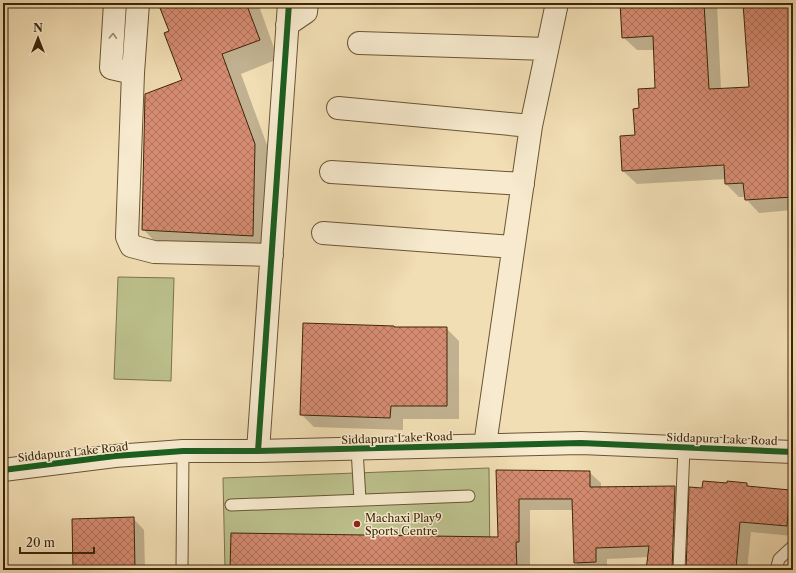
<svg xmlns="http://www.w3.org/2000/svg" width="796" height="573" font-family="'Libre Caslon Text',serif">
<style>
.pitch{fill:#bcc18c;stroke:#7c744a}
.shadow{fill:#0003}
.building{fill:url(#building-cross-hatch);stroke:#3c2608}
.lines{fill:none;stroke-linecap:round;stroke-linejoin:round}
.service-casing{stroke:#6a5433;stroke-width:13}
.minor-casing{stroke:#6a5433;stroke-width:24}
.service{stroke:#f7eace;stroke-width:11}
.minor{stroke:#f7eace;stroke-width:22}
.cycleway-casing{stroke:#f7eace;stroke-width:8}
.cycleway{stroke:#1b5e20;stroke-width:6}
.oneway{stroke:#9a886b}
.poi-dot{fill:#8f2418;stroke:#f7eace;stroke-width:1.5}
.labels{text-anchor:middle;stroke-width:3;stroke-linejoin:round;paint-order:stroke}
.street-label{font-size:11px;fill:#3c2608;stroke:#f7eace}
.poi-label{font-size:11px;fill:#3c2608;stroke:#f7eace;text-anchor:start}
</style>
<defs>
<pattern id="building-cross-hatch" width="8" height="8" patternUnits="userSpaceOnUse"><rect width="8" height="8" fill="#d68c72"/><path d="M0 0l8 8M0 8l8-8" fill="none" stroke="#af725c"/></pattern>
</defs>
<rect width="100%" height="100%" fill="#f2deb4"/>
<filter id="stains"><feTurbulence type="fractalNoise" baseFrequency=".005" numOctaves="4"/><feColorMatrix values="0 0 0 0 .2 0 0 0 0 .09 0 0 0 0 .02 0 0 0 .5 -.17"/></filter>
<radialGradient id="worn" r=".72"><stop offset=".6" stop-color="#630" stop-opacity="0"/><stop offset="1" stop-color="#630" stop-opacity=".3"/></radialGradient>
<path class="pitch" d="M 118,277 L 174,278 L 171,381 L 114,379 Z
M 489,468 L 490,570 L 225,570 L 223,478 Z"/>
<path class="shadow" d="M 159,3 L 258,3 L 278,59 L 241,74 L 274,164 L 272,255 L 162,249 L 143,229 L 183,81 L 170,32 Z
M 621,3 L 717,3 L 721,89 L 750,88 L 744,3 L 793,3 L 793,210 L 759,213 L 746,199 L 745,197 L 739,197 L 726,184 L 726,179 L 637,184 L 623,171 L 636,136 L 640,109 L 656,89 L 654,50 L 637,50 L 623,37 Z
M 395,328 L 446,328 L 459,341 L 459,419 L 403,419 L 403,430 L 314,427 L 301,414 Z
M 497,471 L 589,472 L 601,483 L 601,488 L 675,487 L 686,498 L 683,570 L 647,570 L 649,557 L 607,559 L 607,570 L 583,570 L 575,562 L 574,510 L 530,510 L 530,570 L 231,570 L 499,538 Z
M 728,484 L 747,484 L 750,487 L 789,490 L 793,494 L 793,536 L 751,532 L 747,570 L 687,570 L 703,489 Z
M 133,518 L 144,530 L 145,570 L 74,570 Z"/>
<path class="building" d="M 158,3 L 246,3 L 260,40 L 222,54 L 255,144 L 253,236 L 142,230 L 145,94 L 182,80 L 164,33 L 169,31 Z
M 620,3 L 704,3 L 709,89 L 749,87 L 743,3 L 793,3 L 793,197 L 745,200 L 743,183 L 725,184 L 724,165 L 622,171 L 620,136 L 635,135 L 633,109 L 639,108 L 638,89 L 655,88 L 653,36 L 622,38 Z
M 303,323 L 394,326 L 394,327 L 447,327 L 447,406 L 391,406 L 390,418 L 300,415 Z
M 496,470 L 590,471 L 590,487 L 675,486 L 672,570 L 646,570 L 649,546 L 596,548 L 596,562 L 574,563 L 572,499 L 519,499 L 519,542 L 516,542 L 517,570 L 230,570 L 231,533 L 498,537 Z
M 703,481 L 727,483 L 727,481 L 747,483 L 747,486 L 790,490 L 787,526 L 740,522 L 736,568 L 706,566 L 706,570 L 686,570 L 689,487 L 702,488 Z
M 134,517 L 135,570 L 73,570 L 72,519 Z"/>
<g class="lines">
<g class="service-casing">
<path id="service" d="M 357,449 L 360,500
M 231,505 L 469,496
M 182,570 L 183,451
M 679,570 L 684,448
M 776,570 L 779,559 L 793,546"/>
</g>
<g class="minor-casing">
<path id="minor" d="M 115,3 L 111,68 L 133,73
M 138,3 L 133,73 L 127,237 L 131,246 L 154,252 L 272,255
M 287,25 L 306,12 L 307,3
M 359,43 L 547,49
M 338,108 L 531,126
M 331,172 L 523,184
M 323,233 L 513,247
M 485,445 L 531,126 L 557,3
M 258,451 L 289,3
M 3,470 L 115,456 L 183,451 L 258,451 L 581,443 L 793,452"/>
</g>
<use href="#service" class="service"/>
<use href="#minor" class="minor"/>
<g class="cycleway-casing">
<path id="cycleway" d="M 258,451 L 289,3
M 3,470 L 115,456 L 183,451 L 258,451 L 581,443 L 793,452"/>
</g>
<use href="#cycleway" class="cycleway"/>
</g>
<defs><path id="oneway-chevron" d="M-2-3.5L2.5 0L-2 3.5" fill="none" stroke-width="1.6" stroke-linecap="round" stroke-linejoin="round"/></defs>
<use class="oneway" href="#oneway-chevron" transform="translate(113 36) rotate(-87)"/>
<circle class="poi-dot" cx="357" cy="524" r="4"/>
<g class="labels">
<g class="street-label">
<text transform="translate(397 438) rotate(-2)" y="4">Siddapura Lake Road</text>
<text transform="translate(722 439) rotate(2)" y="4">Siddapura Lake Road</text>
<text transform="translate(73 452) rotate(-6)" y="4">Siddapura Lake Road</text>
</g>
<g class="poi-label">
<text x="365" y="522">Machaxi Play9<tspan x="365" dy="13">Sports Centre</tspan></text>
</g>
</g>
<rect width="796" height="573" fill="none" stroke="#f2deb4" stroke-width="16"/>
<rect x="4" y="4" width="788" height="565" fill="none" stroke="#3c2608" stroke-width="2"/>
<rect x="8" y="8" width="780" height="557" fill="none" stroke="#3c2608"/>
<g transform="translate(38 38)" stroke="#f7eace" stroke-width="3" paint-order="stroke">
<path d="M0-3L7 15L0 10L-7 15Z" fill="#3c2608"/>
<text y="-6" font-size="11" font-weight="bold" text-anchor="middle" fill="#3c2608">N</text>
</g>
<path d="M20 547v6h74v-6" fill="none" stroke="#3c2608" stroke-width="2"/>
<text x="26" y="547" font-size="12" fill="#3c2608" stroke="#f7eace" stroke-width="3" paint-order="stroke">20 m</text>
<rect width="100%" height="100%" filter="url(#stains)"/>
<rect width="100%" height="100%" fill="url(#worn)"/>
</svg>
